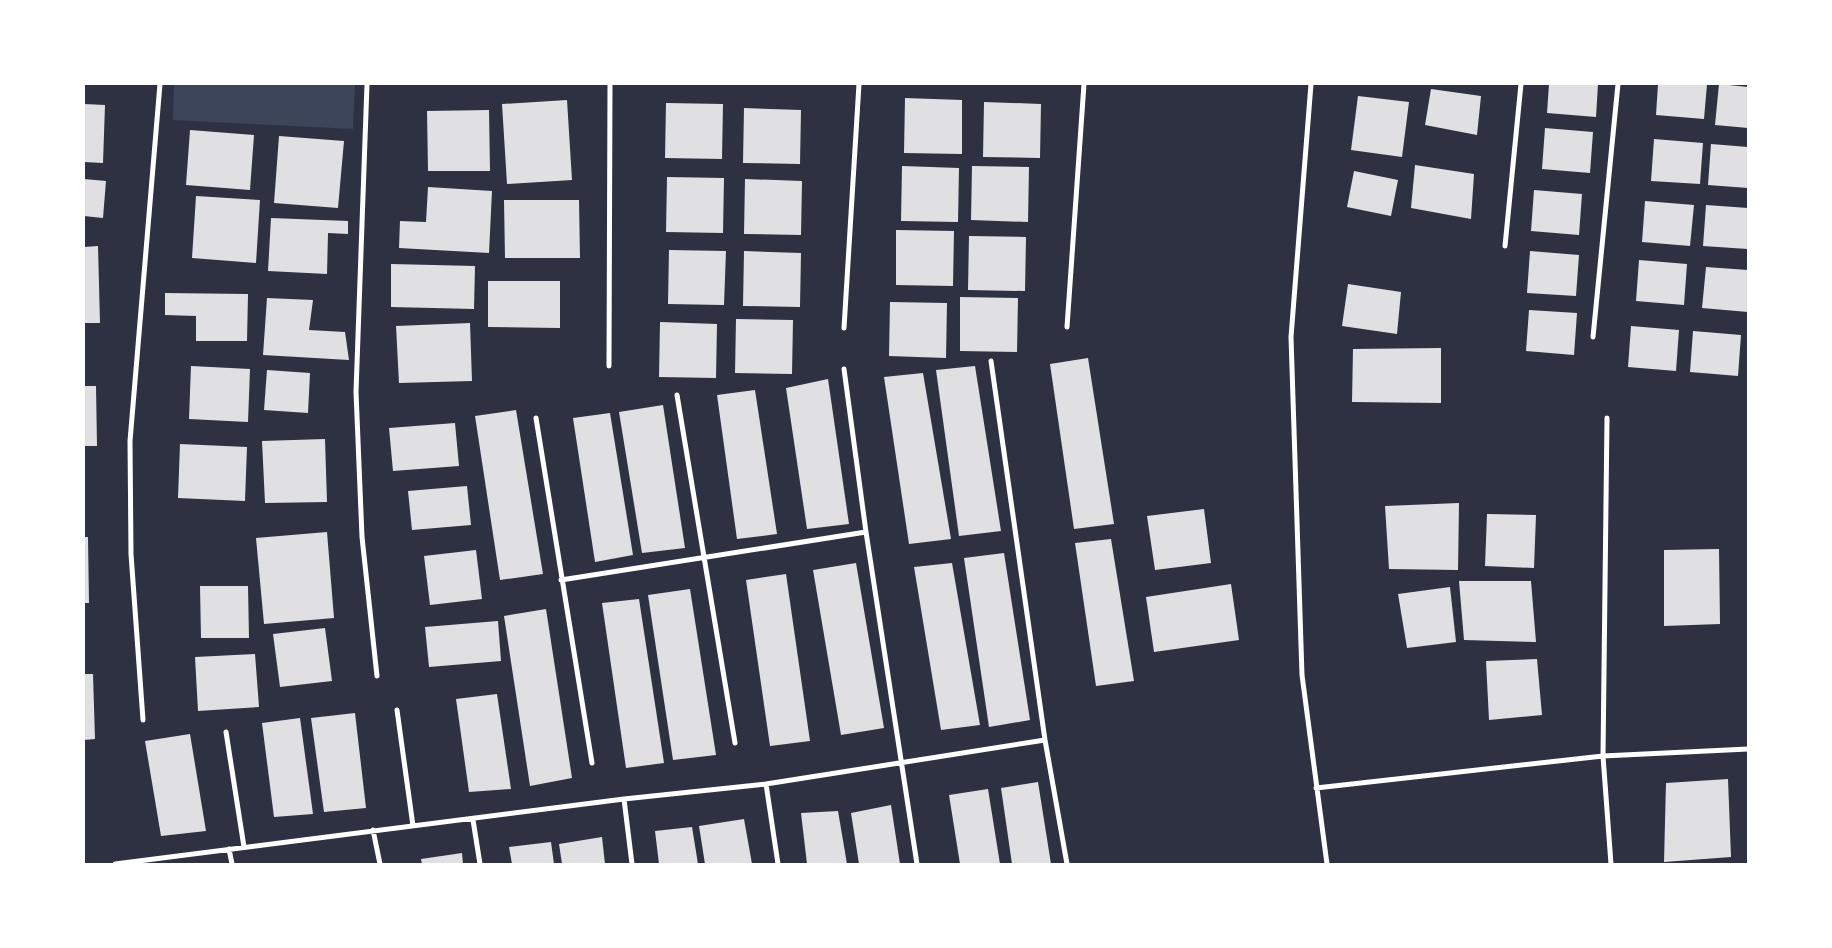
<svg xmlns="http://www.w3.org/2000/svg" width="1832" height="948" font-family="Cabin,sans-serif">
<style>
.green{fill:#3c4559}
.building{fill:#e0e0e3}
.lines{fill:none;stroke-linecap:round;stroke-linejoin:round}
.minor{stroke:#fff;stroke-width:5}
</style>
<rect width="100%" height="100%" fill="#2d3142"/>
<path class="green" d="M 174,84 L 355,84 L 353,129 L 173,120 Z"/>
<path class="building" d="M 1549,84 L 1598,84 L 1596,117 L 1547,113 Z
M 1658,84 L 1707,84 L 1704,119 L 1656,115 Z
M 1719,84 L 1748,87 L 1748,128 L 1715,125 Z
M 1431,89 L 1481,96 L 1477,135 L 1425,125 Z
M 1358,96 L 1409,102 L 1402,157 L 1351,150 Z
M 905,98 L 962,100 L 962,154 L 904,153 Z
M 567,100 L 572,180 L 507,184 L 502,104 Z
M 984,102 L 1041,104 L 1040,158 L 983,157 Z
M 666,103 L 723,104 L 722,159 L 665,158 Z
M 84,104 L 105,105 L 103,163 L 84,162 Z
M 744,108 L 801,110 L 800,164 L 743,163 Z
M 489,110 L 490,171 L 428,171 L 427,111 Z
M 1545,128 L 1593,132 L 1590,173 L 1542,169 Z
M 190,130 L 254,135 L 250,190 L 186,185 Z
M 279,136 L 344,141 L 338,208 L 274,203 Z
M 1654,139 L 1703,143 L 1700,184 L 1651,181 Z
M 1711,144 L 1748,147 L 1748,188 L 1708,185 Z
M 1415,165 L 1474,174 L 1471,219 L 1411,208 Z
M 902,166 L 959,168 L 958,222 L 901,221 Z
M 972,166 L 1029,167 L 1028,222 L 971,220 Z
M 1354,171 L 1398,180 L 1391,216 L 1347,207 Z
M 667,177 L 724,178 L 723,233 L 666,232 Z
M 84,179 L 106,181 L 103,218 L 84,216 Z
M 745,179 L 802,181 L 801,235 L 744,234 Z
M 428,187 L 492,191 L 489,253 L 399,248 L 400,221 L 426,222 Z
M 1534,190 L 1582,194 L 1579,235 L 1531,231 Z
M 196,196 L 260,200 L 256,263 L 192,258 Z
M 504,200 L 579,200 L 580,258 L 505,258 Z
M 1645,201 L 1694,205 L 1690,246 L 1642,242 Z
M 1706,205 L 1748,208 L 1748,249 L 1703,246 Z
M 271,218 L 348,221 L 348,234 L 328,233 L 327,274 L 268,271 Z
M 896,230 L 954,231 L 953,286 L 896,285 Z
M 969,236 L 1026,237 L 1025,291 L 968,290 Z
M 98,246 L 100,323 L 84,323 L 84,247 Z
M 669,250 L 726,251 L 724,305 L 668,304 Z
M 744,251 L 801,253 L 800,307 L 743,306 Z
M 1530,251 L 1579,255 L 1576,296 L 1527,293 Z
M 1639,260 L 1687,264 L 1684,305 L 1636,301 Z
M 391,264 L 475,266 L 474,309 L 391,307 Z
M 1706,267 L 1748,270 L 1748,312 L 1702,308 Z
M 488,281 L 560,281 L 560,328 L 488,327 Z
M 1348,284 L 1401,292 L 1397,334 L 1342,326 Z
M 165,293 L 248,294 L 247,341 L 196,341 L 196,316 L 165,315 Z
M 960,297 L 1018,298 L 1017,352 L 960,351 Z
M 267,298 L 313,300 L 309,330 L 345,332 L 349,360 L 263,355 Z
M 890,302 L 947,303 L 946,358 L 889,356 Z
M 1529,310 L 1577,313 L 1574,355 L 1526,351 Z
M 736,319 L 793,320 L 792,374 L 735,373 Z
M 660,322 L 717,324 L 716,378 L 659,377 Z
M 470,323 L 472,381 L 399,383 L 396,326 Z
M 1631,326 L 1679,330 L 1676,371 L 1628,367 Z
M 1693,331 L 1741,335 L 1738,376 L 1690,372 Z
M 1441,348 L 1441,403 L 1352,402 L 1353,349 Z
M 1088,358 L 1114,524 L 1074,529 L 1050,364 Z
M 191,366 L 250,369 L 248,422 L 189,419 Z
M 975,366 L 1001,531 L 959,536 L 936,370 Z
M 267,370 L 310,373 L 308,413 L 264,410 Z
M 923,373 L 951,539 L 909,544 L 884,377 Z
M 828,379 L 849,524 L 807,529 L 786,388 Z
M 84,386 L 96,386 L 97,446 L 84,446 Z
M 755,390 L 777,534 L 737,539 L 717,395 Z
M 663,405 L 685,548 L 642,553 L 619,412 Z
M 516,410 L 543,574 L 500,580 L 475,416 Z
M 610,413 L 633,555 L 595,562 L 573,418 Z
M 455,423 L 459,466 L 393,471 L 389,428 Z
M 325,439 L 327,502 L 265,503 L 262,441 Z
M 180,444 L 247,447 L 245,501 L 178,498 Z
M 467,486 L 471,525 L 412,530 L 408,491 Z
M 1459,503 L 1458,570 L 1389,569 L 1385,506 Z
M 1204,509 L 1211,563 L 1155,570 L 1147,516 Z
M 1487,514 L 1536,515 L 1534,568 L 1485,566 Z
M 327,532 L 334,618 L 264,624 L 256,538 Z
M 84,537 L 88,537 L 89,603 L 84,603 Z
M 1111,539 L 1134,681 L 1096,686 L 1075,543 Z
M 1719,549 L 1720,624 L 1664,626 L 1664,550 Z
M 476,550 L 482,599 L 430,605 L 424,556 Z
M 1004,553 L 1030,720 L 989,727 L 964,558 Z
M 856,563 L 884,728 L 841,735 L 813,570 Z
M 952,563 L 980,725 L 941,730 L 914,567 Z
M 786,574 L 810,741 L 770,746 L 746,580 Z
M 1459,581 L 1531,581 L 1536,642 L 1464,640 Z
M 1231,584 L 1239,640 L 1154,652 L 1146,597 Z
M 200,586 L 248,586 L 249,638 L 201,638 Z
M 1450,587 L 1456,642 L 1407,648 L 1398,594 Z
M 690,589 L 716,755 L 673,760 L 648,595 Z
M 639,599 L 664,763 L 626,768 L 602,603 Z
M 546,609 L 572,778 L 530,786 L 504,616 Z
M 498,621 L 501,661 L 429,667 L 425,627 Z
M 325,628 L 332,681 L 280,687 L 273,634 Z
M 255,654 L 259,707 L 198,711 L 195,657 Z
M 1537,659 L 1542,715 L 1489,720 L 1486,661 Z
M 84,674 L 93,674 L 95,739 L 84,740 Z
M 497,694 L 511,789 L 469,792 L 456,699 Z
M 355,713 L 366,808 L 324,812 L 311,718 Z
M 300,718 L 313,814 L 274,817 L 262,723 Z
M 190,734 L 206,831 L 161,836 L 145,741 Z
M 1728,779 L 1731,857 L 1664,862 L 1666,783 Z
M 1038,782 L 1051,864 L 1012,864 L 1001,788 Z
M 988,789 L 1000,864 L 960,864 L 949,795 Z
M 891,805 L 900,864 L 859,864 L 851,813 Z
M 838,811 L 847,864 L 807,864 L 801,813 Z
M 744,819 L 752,864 L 705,864 L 699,826 Z
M 692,827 L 698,864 L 659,864 L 655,831 Z
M 602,837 L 605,864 L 562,864 L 559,844 Z
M 551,842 L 554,864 L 512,864 L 509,847 Z
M 462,853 L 463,864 L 422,864 L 421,859 Z"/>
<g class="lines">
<path class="minor" d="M 367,84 L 356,392 L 362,537 L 377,676
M 1311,84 L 1291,337 L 1302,675 L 1327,864
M 1505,246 L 1521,84
M 1067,327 L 1084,84
M 844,328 L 859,84
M 1593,337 L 1618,84
M 991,361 L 1045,740 L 1067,864
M 609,366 L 610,84
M 844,369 L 866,532 L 917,864
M 677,395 L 735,743
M 536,418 L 592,763
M 1607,418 L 1603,756 L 1611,864
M 561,580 L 866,532
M 397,710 L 413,826
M 143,720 L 131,554 L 130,441 L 160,84
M 226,732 L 244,847
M 766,784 L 778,864
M 1316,788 L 1603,756 L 1748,749
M 624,799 L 632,864
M 473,820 L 480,864
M 373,830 L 380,864
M 229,849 L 232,864
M 115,864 L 624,799 L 766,784 L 1045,740"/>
</g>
<rect width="1832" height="948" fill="none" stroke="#ffffff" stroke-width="170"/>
</svg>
